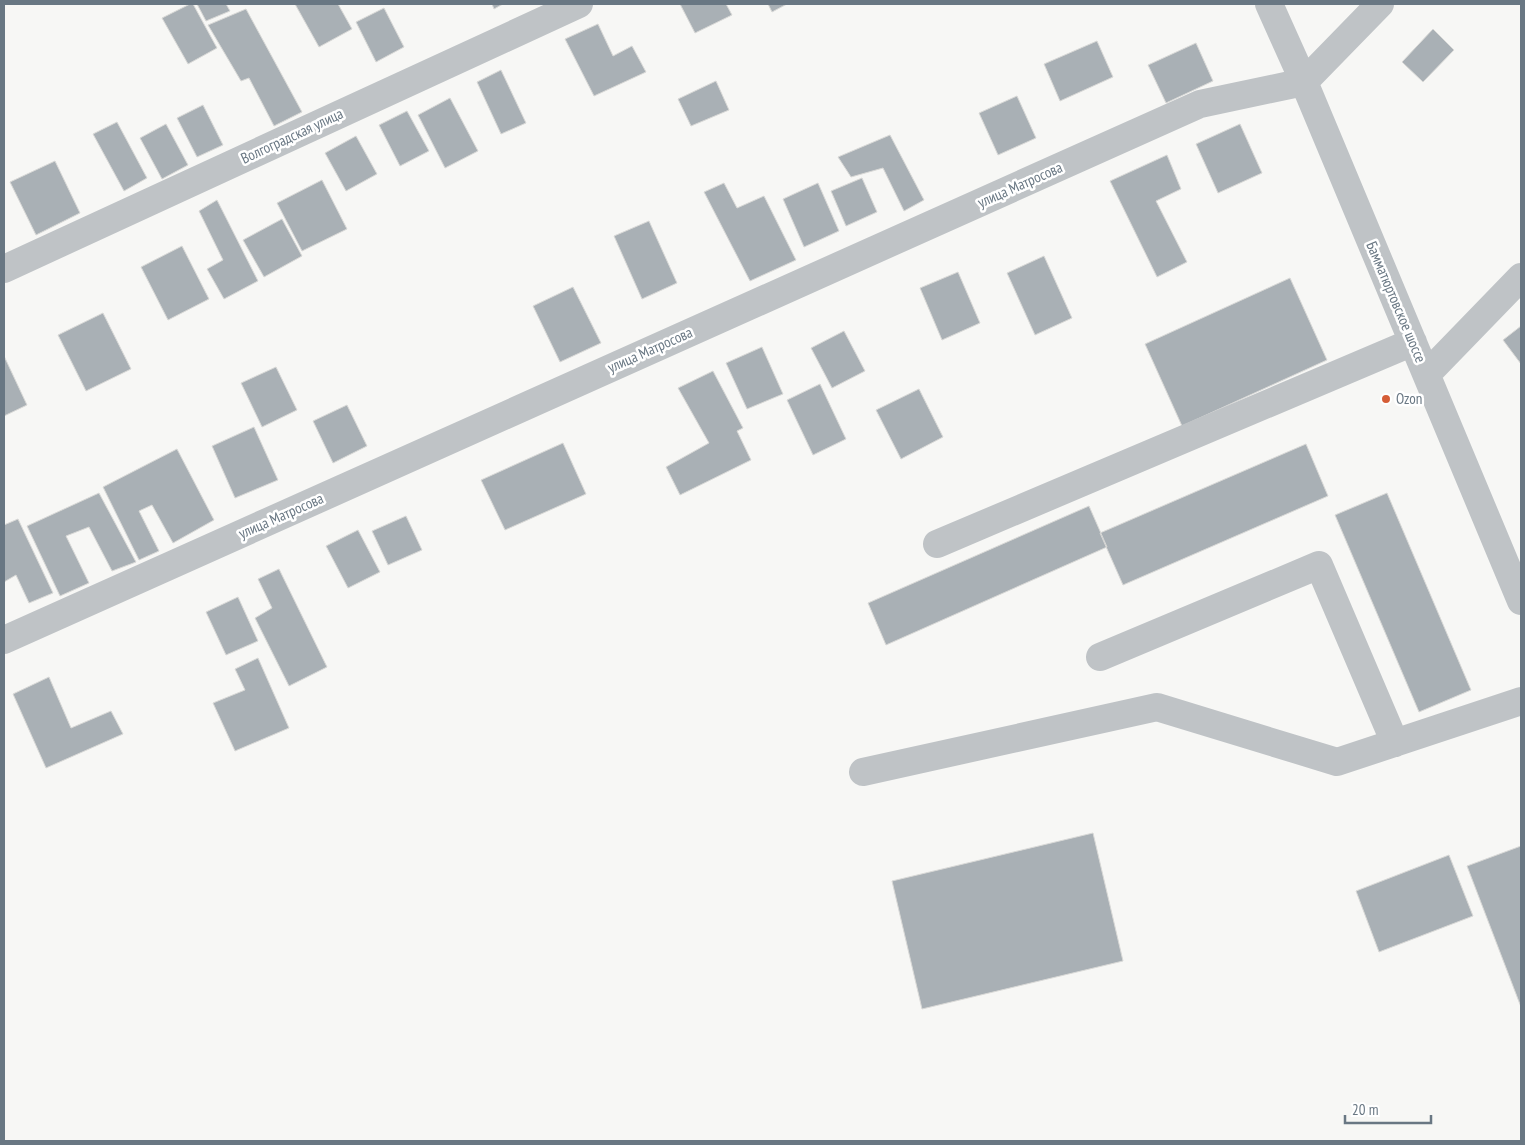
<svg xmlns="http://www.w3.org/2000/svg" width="1525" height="1145" font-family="'PT Sans Narrow',sans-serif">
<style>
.building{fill:#a9b0b5;stroke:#d9d9d7}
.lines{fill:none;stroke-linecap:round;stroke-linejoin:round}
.minor{stroke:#bfc3c6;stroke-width:28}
.poi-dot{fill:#d55d36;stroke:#fff;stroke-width:2}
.labels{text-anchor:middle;stroke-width:5;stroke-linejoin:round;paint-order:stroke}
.street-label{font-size:15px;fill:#697783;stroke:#fff}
.poi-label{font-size:15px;fill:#697783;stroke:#fff;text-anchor:start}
</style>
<rect width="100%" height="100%" fill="#f7f7f5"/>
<path class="building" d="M 190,4 L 193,4 L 217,48 L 188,64 L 162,18 Z
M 197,4 L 226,4 L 230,11 L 206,21 Z
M 295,4 L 338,4 L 352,29 L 319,47 Z
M 492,4 L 503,4 L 494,9 Z
M 680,4 L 726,4 L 732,15 L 695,33 Z
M 768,4 L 787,4 L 772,12 Z
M 384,8 L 404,47 L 376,62 L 356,22 Z
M 246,9 L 302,112 L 274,126 L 249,78 L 241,81 L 208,25 Z
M 598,24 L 613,56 L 632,46 L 646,72 L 594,96 L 565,39 Z
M 1433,29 L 1454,50 L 1423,82 L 1402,62 Z
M 1097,41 L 1113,77 L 1060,101 L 1044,64 Z
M 1196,43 L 1213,81 L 1166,103 L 1148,65 Z
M 501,70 L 526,123 L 501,134 L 477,82 Z
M 716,81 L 729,110 L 691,126 L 678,99 Z
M 1017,96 L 1036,138 L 998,155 L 979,113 Z
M 450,98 L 478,151 L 445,168 L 418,115 Z
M 203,105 L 223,145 L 197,157 L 177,118 Z
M 407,111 L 429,151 L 400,166 L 379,125 Z
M 117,122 L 147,178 L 124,191 L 93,134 Z
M 166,124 L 188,165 L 162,179 L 140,138 Z
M 1240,124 L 1262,173 L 1218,193 L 1196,144 Z
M 890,135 L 924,200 L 904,211 L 883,168 L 851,177 L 838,157 Z
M 356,136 L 377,174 L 346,191 L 325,153 Z
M 1167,155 L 1181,189 L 1156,201 L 1187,262 L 1157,277 L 1110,181 Z
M 55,161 L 80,213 L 36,235 L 10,182 Z
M 862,178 L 877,212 L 846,226 L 831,191 Z
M 322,180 L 347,229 L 302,251 L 277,203 Z
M 724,183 L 737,208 L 764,196 L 796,260 L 750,281 L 704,192 Z
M 818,183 L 839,231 L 804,247 L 783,199 Z
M 217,200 L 258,281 L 224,299 L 207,269 L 223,260 L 199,211 Z
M 282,219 L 302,256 L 264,277 L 243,240 Z
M 649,221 L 677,283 L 642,299 L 614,236 Z
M 182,246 L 209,299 L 168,320 L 141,267 Z
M 1044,256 L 1072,318 L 1035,335 L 1007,273 Z
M 958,272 L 980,323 L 942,340 L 920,288 Z
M 1290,278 L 1327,360 L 1182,426 L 1145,344 Z
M 573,287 L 601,343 L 560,362 L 533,306 Z
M 103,313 L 131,369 L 86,391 L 58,335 Z
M 1521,326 L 1521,364 L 1503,340 Z
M 844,331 L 865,371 L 832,388 L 811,348 Z
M 762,347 L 783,394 L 747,409 L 726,363 Z
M 4,356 L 27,405 L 4,416 Z
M 276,367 L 297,410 L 262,427 L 241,383 Z
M 713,371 L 743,428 L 737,431 L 751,460 L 680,495 L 666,467 L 709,443 L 678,388 Z
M 820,384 L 846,439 L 813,455 L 787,400 Z
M 919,389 L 943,437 L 901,459 L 876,410 Z
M 347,405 L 367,446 L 333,463 L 313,421 Z
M 254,427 L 278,480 L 235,498 L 212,446 Z
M 563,443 L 586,494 L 505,530 L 481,480 Z
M 1306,444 L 1328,496 L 1123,585 L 1100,533 Z
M 177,449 L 214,520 L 173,543 L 152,505 L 139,511 L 159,551 L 139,560 L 103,487 Z
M 99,493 L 136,562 L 112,571 L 89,527 L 66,536 L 89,583 L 60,596 L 27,526 Z
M 1387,493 L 1471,690 L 1419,712 L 1335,515 Z
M 1089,506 L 1107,547 L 886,645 L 868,603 Z
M 406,516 L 422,550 L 388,565 L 372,531 Z
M 18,519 L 53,593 L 29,603 L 16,575 L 4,582 L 4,525 Z
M 358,530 L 380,572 L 348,588 L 326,546 Z
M 279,569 L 327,667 L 289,686 L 255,618 L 272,608 L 258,579 Z
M 238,597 L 258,641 L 226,655 L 206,612 Z
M 258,658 L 289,728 L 235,751 L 213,703 L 245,690 L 235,669 Z
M 49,677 L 71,728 L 111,711 L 123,734 L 46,768 L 13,694 Z
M 1093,833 L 1123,961 L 922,1009 L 892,881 Z
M 1521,846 L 1521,1007 L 1467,866 Z
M 1449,855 L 1473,916 L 1379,952 L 1356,891 Z"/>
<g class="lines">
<path class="minor" d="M 1269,4 L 1304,82 L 1521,601
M 4,269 L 579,4
M 1427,374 L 1521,277
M 937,544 L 1413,342
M 4,640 L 1200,104 L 1304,82 L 1380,4
M 1100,657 L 1319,565 L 1395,743
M 863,772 L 1157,707 L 1337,762 L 1521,701"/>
</g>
<circle class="poi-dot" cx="1386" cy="399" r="5"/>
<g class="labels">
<g class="street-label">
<text transform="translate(292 136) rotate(-25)" y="5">Волгоградская улица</text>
<text transform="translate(1020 185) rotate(-24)" y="5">улица Матросова</text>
<text transform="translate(1396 302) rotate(67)" y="5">Бамматюртовское шоссе</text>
<text transform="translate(650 350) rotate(-24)" y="5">улица Матросова</text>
<text transform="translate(281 516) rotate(-24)" y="5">улица Матросова</text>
</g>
<g class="poi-label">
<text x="1396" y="404">Ozon</text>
</g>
</g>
<rect width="1525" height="1145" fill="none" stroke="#697783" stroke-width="10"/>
<path d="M1345 1115v8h86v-8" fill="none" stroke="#697783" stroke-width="2.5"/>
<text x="1352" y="1115" font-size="15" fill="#697783" stroke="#ffffff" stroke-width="4" paint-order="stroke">20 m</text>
</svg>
